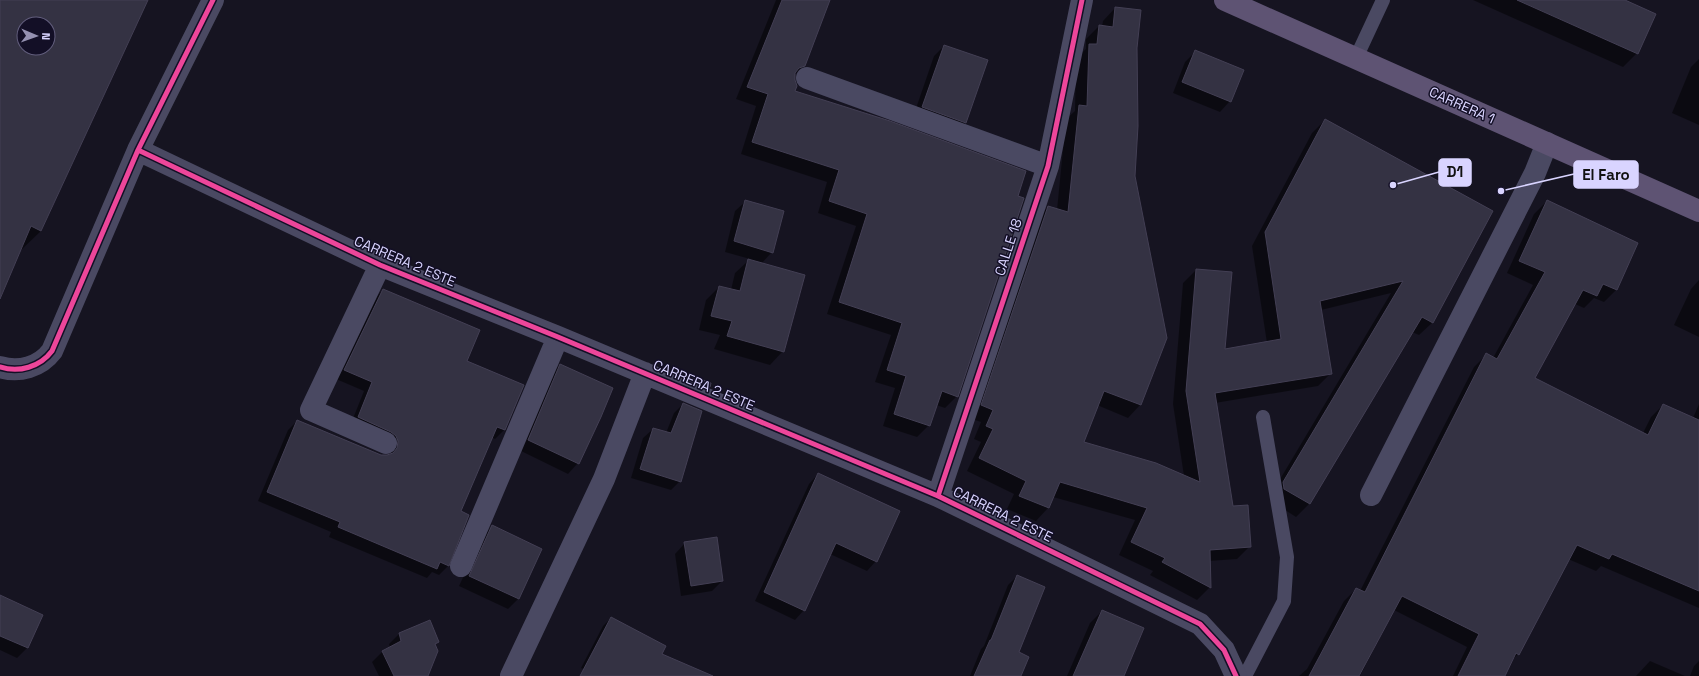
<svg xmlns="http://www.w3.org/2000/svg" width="1699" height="676" font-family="'Space Grotesk',sans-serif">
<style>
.shadow{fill:#0007;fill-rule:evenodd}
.building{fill:#343243;stroke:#433f54;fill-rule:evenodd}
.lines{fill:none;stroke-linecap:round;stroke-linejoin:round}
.lane{stroke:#4a4962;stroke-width:14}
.street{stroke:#4a4962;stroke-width:22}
.primary{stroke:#5e5373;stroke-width:22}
.cycleway-casing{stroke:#130f26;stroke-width:8}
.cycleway{stroke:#ed469a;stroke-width:5}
.labels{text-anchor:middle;stroke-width:3;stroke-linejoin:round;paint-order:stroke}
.street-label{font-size:14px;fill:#d9d4ff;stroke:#130f26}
.leader{fill:none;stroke:#d9d4ff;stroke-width:1.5}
.callout-dot{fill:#d9d4ff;stroke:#130f26;stroke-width:1.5}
.callout{fill:#d9d4ff;stroke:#d9d4ff;stroke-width:1.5}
.callout-label{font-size:15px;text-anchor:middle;font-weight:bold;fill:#111}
</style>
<rect width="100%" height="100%" fill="#161421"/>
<path class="shadow" d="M 0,0 L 147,0 L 41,231 L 19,252 L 0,297 ZM 24,24 L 48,24 L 48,48 L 24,48 Z
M 776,0 L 829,0 L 804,65 L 794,75 L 794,92 L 889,122 L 957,396 L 945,408 L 936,405 L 929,425 L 917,437 L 883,426 L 895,388 L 875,382 L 891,335 L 827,314 L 856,226 L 818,213 L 827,182 L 741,154 L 756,106 L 736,99 Z
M 1473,0 L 1623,0 L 1637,53 L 1623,67 Z
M 1115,8 L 1136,48 L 1134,176 L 1140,405 L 1128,418 L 1097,405 L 1082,443 L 1184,476 L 1173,404 L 1183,283 L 1196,270 L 1224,350 L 1267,343 L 1252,246 L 1312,133 L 1325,120 L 1432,323 L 1419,335 L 1412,332 L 1309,504 L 1296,517 L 1271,501 L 1270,496 L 1391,293 L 1321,310 L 1331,373 L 1318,386 L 1215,403 L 1232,507 L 1250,546 L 1237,559 L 1209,561 L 1210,587 L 1197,600 L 1150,575 L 1153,571 L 1119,555 L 1135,520 L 1053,497 L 1048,508 L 1036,521 L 1007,509 L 1014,494 L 967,471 L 981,442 L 974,439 L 981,422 L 969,418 L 1035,220 L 1048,207 L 1057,210 L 1066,119 L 1075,111 L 1076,58 L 1086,49 L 1086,39 L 1099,26 L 1102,27 L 1103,21 Z
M 944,46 L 966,122 L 955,133 L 913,117 L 934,56 Z
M 1196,51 L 1230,101 L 1220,112 L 1173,93 L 1185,62 Z
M 1699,59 L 1699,125 L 1672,113 L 1691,67 Z
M 746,201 L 772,252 L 761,264 L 783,351 L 770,365 L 714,349 L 720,335 L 699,330 L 706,300 L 719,287 L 731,290 L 735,273 L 750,259 L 725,252 L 735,211 Z
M 1547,201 L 1637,243 L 1616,290 L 1604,302 L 1594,298 L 1584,308 L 1575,304 L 1533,378 L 1643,433 L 1651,417 L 1663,405 L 1693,418 L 1699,404 L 1699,608 L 1601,566 L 1596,571 L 1568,559 L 1518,654 L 1511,661 L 1504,676 L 1453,676 L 1467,647 L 1394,610 L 1360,676 L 1299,676 L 1307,669 L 1344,601 L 1356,589 L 1360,591 L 1474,367 L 1486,355 L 1493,358 L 1533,285 L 1507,273 L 1534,214 Z
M 1699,280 L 1699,337 L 1674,325 L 1691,289 Z
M 383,290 L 465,361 L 523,386 L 504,430 L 495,439 L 491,437 L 459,511 L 468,515 L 448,566 L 439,575 L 432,572 L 427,578 L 329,537 L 331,532 L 258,501 L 288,430 L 297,421 L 381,456 L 389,456 L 390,451 L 350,426 L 364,391 L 336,379 L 374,299 Z
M 560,365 L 578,463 L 568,474 L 519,450 L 550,375 Z
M 683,404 L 680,481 L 671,490 L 631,478 L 643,438 L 653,429 L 666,433 L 674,413 Z
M 818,474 L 876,561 L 867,571 L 830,554 L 804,610 L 795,620 L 755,601 L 809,484 Z
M 492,527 L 518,599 L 508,609 L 459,586 L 482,537 Z
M 685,543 L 722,581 L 712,591 L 681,596 L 675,554 Z
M 1017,576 L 1020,676 L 970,676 L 981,649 L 984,646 L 1008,585 Z
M 0,596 L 42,615 L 27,648 L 17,658 L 0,650 Z
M 1102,611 L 1123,676 L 1067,676 L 1090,623 Z
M 611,618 L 660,655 L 698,676 L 599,676 L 581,668 L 603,626 Z
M 430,622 L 438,641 L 434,645 L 427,676 L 379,676 L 372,662 L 383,651 L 390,648 L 389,644 L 399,634 Z
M 1650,661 L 1685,676 L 1636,676 Z
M 1699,661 L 1699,676 L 1690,676 L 1694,666 Z"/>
<path class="building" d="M 0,0 L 148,0 L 41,231 L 31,226 L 0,299 ZM 24,24 L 48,24 L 48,48 L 24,48 Z
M 782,0 L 830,0 L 805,66 L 799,68 L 795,73 L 795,80 L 797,86 L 795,91 L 890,121 L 1026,171 L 1018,196 L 1024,198 L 958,397 L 942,391 L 930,426 L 894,414 L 906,376 L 887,370 L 902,323 L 839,302 L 867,214 L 829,201 L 839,170 L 752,142 L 768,94 L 747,87 Z
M 1517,0 L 1625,0 L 1656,14 L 1638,54 Z
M 1115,7 L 1141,10 L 1137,48 L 1138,126 L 1135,176 L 1167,338 L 1141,405 L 1104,391 L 1084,442 L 1156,463 L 1200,482 L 1186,391 L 1196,269 L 1232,272 L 1225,349 L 1281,339 L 1265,232 L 1325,119 L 1493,211 L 1433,323 L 1422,317 L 1310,504 L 1284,489 L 1283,482 L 1403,281 L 1320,301 L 1332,374 L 1215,393 L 1233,506 L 1248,505 L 1251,547 L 1210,550 L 1211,588 L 1162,562 L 1165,558 L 1131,542 L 1147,508 L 1060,482 L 1049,508 L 1019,496 L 1026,481 L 979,458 L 993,429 L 986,426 L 993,410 L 981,405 L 1048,206 L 1068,212 L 1079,105 L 1087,106 L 1089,44 L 1097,44 L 1099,25 L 1113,27 Z
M 944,45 L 988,60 L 966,123 L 922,107 Z
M 1195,50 L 1244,70 L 1231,102 L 1182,82 Z
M 745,200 L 784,211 L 773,253 L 734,241 Z
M 1547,200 L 1638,243 L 1617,290 L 1603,284 L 1597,296 L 1583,290 L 1535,378 L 1648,435 L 1663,404 L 1699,420 L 1699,591 L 1612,554 L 1609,559 L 1577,545 L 1519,655 L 1516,653 L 1505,676 L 1458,676 L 1479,634 L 1402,596 L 1359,676 L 1309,676 L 1356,588 L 1365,592 L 1486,353 L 1497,359 L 1545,272 L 1519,261 Z
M 748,259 L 805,275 L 784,352 L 727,336 L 732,321 L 711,316 L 719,286 L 740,291 Z
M 383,289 L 480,330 L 467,361 L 524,385 L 505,430 L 497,427 L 461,511 L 469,515 L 449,566 L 440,562 L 437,569 L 338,527 L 340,522 L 267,492 L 297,420 L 381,455 L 387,455 L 393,453 L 397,448 L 398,441 L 396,436 L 391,432 L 358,417 L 372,382 L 344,370 Z
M 560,364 L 613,388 L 601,417 L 579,464 L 528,440 Z
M 693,376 L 711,383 L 710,387 L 692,379 Z
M 683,403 L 702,411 L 681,482 L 640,469 L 653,428 L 671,433 Z
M 818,473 L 900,511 L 877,562 L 836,543 L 805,611 L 764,592 Z
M 492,525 L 542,549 L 519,599 L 469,576 Z
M 717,537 L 723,581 L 691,586 L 684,542 Z
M 1017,575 L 1045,587 L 1019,652 L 1029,657 L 1021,676 L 974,676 L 990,640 L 991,640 Z
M 0,595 L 43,615 L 28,648 L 0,636 Z
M 1102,610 L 1144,628 L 1124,676 L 1073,676 Z
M 611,617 L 666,646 L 662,654 L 713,676 L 580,676 Z
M 430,620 L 439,642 L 435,644 L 438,651 L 428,676 L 394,676 L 382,651 L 401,641 L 399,633 Z"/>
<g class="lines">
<path class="lane" d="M 1356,58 L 1383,0
M 1245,676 L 1284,601 L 1287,557 L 1263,417"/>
<path class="street" d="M 807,78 L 1048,166
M 138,150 L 380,265 L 558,337 L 938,496 L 1200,624 L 1224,650 L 1236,676
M 380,265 L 311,410 L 386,443
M 0,367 C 19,373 40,367 52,351 L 138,150 L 213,0
M 1371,495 L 1535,173 L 1547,143
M 938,496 L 1048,166 L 1082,0
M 461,566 L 558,337
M 511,676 L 604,479 L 645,373"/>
<path class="primary" d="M 1225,0 L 1699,211"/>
<g class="cycleway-casing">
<path id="cycleway" d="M 138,150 L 380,265 L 558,337 L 938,496 L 1200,624 L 1224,650 L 1236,676
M 0,367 C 19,373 40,367 52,351 L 138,150 L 213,0
M 938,496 L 1048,166 L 1082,0"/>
</g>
<use href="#cycleway" class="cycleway"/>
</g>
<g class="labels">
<g class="street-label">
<text transform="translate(1462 105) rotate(24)" y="5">CARRERA 1</text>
<text transform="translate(1008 247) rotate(-72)" y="5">CALLE 18</text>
<text transform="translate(405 261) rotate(23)" y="5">CARRERA 2 ESTE</text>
<text transform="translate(704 385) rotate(23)" y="5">CARRERA 2 ESTE</text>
<text transform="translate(1003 514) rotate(26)" y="5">CARRERA 2 ESTE</text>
</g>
</g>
<path class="leader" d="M1393 185L1439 172M1501 191L1574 174"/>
<g class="callout-dot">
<circle cx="1393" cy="185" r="4"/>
<circle cx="1501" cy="191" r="4"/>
</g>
<g class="callout">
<rect x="1439" y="159" width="32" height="27" rx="4"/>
<rect x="1574" y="161" width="64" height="27" rx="4"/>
</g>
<g class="callout-label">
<text x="1455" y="177">D1</text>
<text x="1606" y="180">El Faro</text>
</g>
<g transform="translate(36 36) rotate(92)"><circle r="19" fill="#130f26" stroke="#625e7d"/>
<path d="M0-3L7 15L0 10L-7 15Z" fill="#9591b1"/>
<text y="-6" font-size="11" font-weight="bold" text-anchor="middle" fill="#d9d4ff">N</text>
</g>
</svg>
